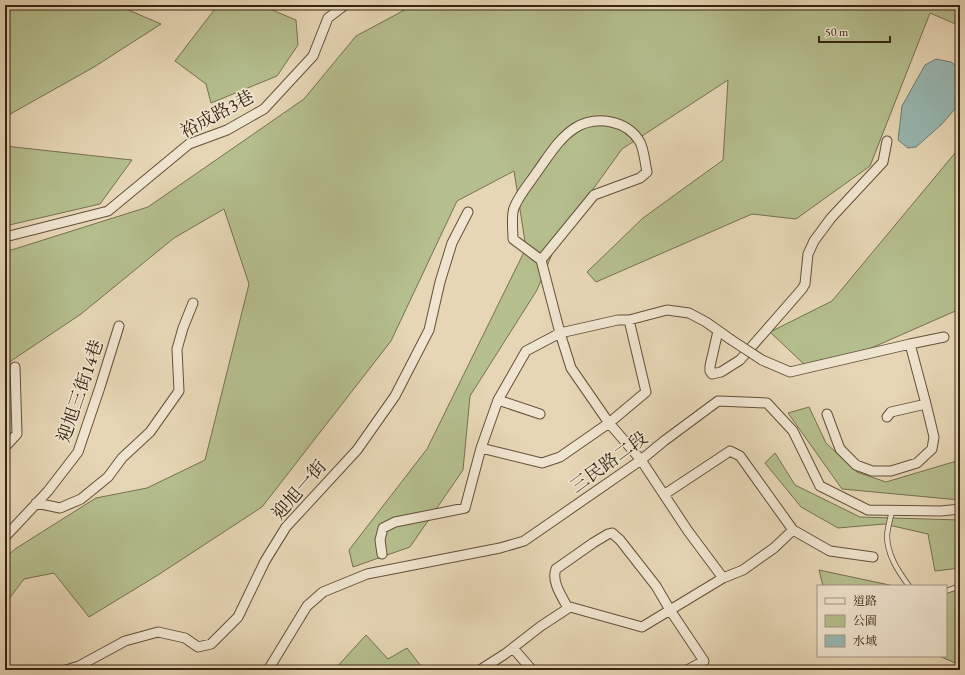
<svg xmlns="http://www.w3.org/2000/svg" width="965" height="675" font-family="'EB Garamond','Noto Serif TC',serif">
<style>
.green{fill:#b5be8d;stroke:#76714e}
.water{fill:#97b8b3;stroke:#717d72}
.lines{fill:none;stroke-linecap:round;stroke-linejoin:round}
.lane-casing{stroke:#635039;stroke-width:6}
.street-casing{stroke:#635039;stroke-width:11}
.lane{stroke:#efe4cf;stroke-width:4.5}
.street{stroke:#efe4cf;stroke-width:9}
.street-bridge-casing{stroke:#635039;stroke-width:11;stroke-linecap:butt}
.street-bridge{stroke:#efe4cf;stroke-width:9}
.labels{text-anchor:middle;stroke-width:3.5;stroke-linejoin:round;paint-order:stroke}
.street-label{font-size:18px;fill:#372410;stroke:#efe4cf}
</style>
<rect width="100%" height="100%" fill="#e6d6b5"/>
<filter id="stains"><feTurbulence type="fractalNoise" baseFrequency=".005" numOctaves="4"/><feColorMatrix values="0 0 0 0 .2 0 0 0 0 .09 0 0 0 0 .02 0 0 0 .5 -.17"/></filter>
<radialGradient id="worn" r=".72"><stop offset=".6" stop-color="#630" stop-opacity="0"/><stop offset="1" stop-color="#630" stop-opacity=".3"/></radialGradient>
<path class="green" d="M 5,5 L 117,5 L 161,24 L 94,67 L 5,117 Z
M 218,5 L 264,5 L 265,7 L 296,20 L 298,45 L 277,76 L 211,103 L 206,84 L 175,61 Z
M 414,5 L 960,5 L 960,26 L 930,13 L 870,166 L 796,219 L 752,214 L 596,282 L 587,272 L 643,218 L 723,160 L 728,80 L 622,149 L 560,235 L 537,290 L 470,396 L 463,470 L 410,547 L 353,567 L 349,550 L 427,449 L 526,248 L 514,171 L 457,201 L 391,341 L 262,507 L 158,575 L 89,617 L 54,573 L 24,579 L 5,604 L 5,558 L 15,549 L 96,498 L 147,488 L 205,460 L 249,284 L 224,209 L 174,238 L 81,314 L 5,365 L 5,252 L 148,207 L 304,99 L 356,36 Z
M 5,146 L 132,160 L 100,204 L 5,226 Z
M 960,147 L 960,309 L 837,363 L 808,368 L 770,332 L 832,301 Z
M 809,407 L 826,443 L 857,472 L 886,482 L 960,460 L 960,500 L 842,489 L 788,413 Z
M 775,453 L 795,485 L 860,517 L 960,520 L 960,568 L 935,571 L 928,534 L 884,524 L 838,528 L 801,507 L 765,463 Z
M 819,570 L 894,586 L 823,586 Z
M 960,586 L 960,665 L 939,656 L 946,656 L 946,588 Z
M 366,635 L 388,659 L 407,648 L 424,670 L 334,670 Z"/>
<path class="water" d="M 936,59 L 951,62 L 960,69 L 960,103 L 942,124 L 916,147 L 908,148 L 898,140 L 902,106 L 925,65 Z"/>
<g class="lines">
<g class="lane-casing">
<path id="lane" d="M 892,511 C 890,519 888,527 887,535 C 887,555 898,571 909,586
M 946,591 L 960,586"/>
</g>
<g class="street-casing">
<path id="street" d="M 5,237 L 108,211 L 189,144 L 227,130 L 264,109 L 313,56 L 328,18 L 345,5
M 541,260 L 594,195 L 640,178 L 647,172 C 645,163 644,150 640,142 C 627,120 596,115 575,128 C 559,138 548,157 537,172 C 529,184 519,195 514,208 C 511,216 513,230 513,239 L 541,260 L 560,333 L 571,368 L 609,423 L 641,460 L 688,531 L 723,578
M 718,331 L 710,366 L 710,371 L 712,374 L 721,372 L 740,360 L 802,289 L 805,284 L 808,254 L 814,241 L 831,218 L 883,162 L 887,141
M 910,344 L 944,337
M 762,360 L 790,372 L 910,344 L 926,404 L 934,437 L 932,449 L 917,463 L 891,471 L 872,471 L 856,465 L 840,449 L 827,414
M 498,400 L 540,414
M 887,417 L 891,412 L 926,404
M 5,447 L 17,434 L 15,367
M 481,448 L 542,463 L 560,457 L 609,423 L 646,392 L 629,320
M 665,494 L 730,451 L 740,456 L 793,530
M 36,503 L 60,508 L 81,499 L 108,477 L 122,458 L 150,432 L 179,391 L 177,349 L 183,328 L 193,303
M 5,537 L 48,491 L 78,452 L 100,387 L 119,326
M 382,554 L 380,540 L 383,528 L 395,522 L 465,508 L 481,448 L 498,400 L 526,351 L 560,333 L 618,320 L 629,320 L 667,310 L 689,313 L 706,322 L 730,339
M 568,608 C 562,597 551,581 556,569 L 593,543 L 608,534 L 612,533 L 620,540 L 656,586 L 670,610 L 704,661 L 687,670
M 513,648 L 532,670
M 66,670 L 79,666 L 125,641 L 158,632 L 185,638 L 198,647 L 211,644 L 238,617 L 265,561 L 286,527 L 357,450 L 395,396 L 429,330 L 440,282 L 452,243 L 468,212
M 268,670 L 307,606 L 323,592 L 367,574 L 500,548 L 524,541 L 641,460 L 664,441 L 718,401 L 767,403 L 793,431 L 820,486 L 868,510 L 941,511 L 960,509
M 480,670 L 505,654 L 541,626 L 570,607 L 642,627 L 723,578 L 743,570 L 774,548 L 793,530 L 830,551 L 873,557"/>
</g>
<use href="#lane" class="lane"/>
<use href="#street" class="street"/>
<g class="street-bridge-casing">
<path id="street-bridge" d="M 730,339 L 762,360"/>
</g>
<use href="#street-bridge" class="street-bridge"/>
</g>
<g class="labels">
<g class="street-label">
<text transform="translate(217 114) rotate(-28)" y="6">裕成路3巷</text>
<text transform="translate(80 391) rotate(-71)" y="6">迎旭三街14巷</text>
<text transform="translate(609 462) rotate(-36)" y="6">三民路二段</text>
<text transform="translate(299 490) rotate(-49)" y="6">迎旭一街</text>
</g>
</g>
<rect width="965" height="675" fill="none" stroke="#e6d6b5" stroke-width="20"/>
<rect x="6" y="6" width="953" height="663" fill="none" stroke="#372410" stroke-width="2"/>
<rect x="10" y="10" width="945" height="655" fill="none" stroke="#372410"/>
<rect x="817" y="585" width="130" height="72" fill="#efe4cf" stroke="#a59783"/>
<rect x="825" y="598" width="20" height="6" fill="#efe4cf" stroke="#a59783"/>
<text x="853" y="605" font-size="12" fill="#372410">道路</text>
<rect x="825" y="615" width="20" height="12" fill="#b5be8d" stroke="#a59783"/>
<text x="853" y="625" font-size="12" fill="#372410">公園</text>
<rect x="825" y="635" width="20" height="12" fill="#97b8b3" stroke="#a59783"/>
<text x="853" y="645" font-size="12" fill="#372410">水域</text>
<path d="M819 36v6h71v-6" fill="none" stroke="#372410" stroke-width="2"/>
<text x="825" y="36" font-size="12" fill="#372410" stroke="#efe4cf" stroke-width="3" paint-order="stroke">50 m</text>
<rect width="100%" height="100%" filter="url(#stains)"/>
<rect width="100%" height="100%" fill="url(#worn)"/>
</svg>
